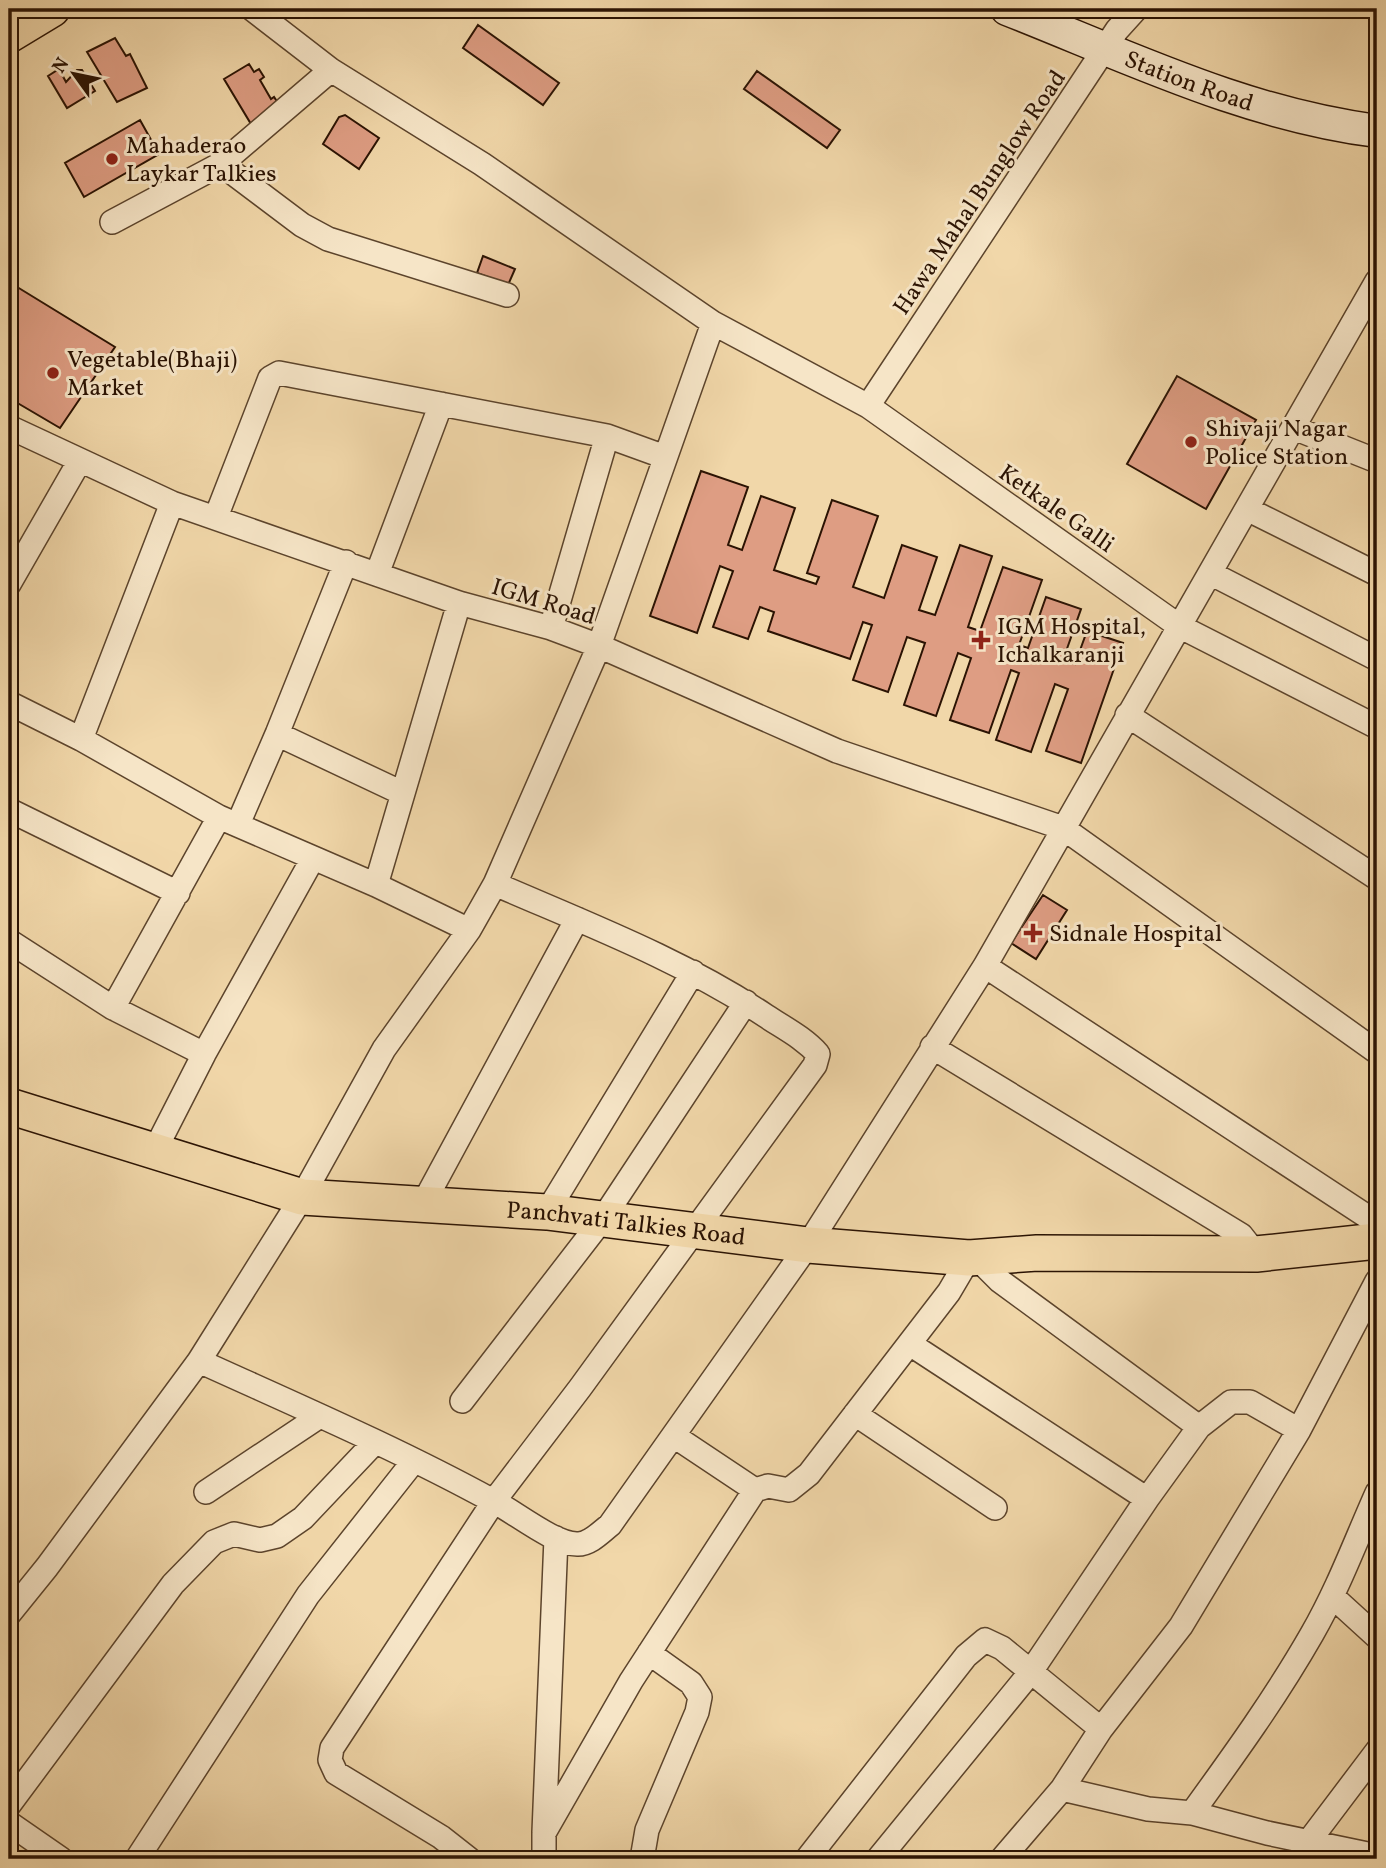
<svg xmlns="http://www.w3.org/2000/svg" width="1386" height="1868" font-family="Vollkorn,serif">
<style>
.building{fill:#de9d83;stroke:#2b1303;stroke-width:2}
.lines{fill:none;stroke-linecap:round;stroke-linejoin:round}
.minor-casing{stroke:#5c442c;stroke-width:26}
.secondary-casing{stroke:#2b1303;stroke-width:35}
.primary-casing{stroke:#2b1303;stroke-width:38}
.minor{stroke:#f6e5c7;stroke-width:23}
.secondary{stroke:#f6e5c7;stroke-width:32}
.primary{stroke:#f1d7a9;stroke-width:35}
.poi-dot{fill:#8f2418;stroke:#f6e5c7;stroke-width:2.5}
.labels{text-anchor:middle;stroke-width:6;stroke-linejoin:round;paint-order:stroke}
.street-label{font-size:24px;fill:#2b1303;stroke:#f6e5c7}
.poi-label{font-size:24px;fill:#2b1303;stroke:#f6e5c7;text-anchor:start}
</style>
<rect width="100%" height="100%" fill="#f1d7a9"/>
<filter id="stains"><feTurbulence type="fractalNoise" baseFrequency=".00286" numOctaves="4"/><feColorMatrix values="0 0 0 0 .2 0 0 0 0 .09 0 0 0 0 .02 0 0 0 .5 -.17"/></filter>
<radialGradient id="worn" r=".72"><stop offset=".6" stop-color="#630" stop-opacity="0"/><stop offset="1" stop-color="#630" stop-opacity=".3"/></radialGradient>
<path class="building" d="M 478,25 L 559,83 L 543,105 L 463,48 Z
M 115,38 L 126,56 L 130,54 L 147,88 L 117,102 L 87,52 Z
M 249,64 L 254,72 L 259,69 L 264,77 L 260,80 L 271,99 L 274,97 L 280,106 L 251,124 L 224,79 Z
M 59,69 L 66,82 L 77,70 L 82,70 L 95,91 L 67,108 L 48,76 Z
M 757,71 L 840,130 L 827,148 L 744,89 Z
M 345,115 L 379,138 L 359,169 L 323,144 L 339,117 Z
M 140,120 L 159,154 L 84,197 L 65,163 Z
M 483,256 L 515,269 L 508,285 L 477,273 Z
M 9,282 L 115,347 L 60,428 L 9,398 Z
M 1177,376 L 1256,420 L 1206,509 L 1127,464 Z
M 701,471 L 748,487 L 728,545 L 742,550 L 761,496 L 795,508 L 774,570 L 816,584 L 819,577 L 807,573 L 832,500 L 878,516 L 853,587 L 884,598 L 902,545 L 937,557 L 919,610 L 935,615 L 960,545 L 992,556 L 968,627 L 980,631 L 1003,567 L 1042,580 L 1019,645 L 1028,648 L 1046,597 L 1081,609 L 1063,660 L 1075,664 L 1087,631 L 1123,643 L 1081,763 L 1046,751 L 1068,689 L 1055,684 L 1031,752 L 996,740 L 1019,673 L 1011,670 L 989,733 L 950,720 L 971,658 L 958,653 L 936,716 L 904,705 L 925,643 L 907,637 L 888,692 L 853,680 L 872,625 L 863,622 L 850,659 L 768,631 L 774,612 L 760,607 L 748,639 L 713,627 L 733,571 L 720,566 L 697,633 L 650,616 Z
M 1043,895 L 1067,910 L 1036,959 L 1011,943 Z"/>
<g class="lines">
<g class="minor-casing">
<path id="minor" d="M 221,164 L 302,225 L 328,239 L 507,295
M 112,222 L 221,164 L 331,70
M 713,323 L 868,406 L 1179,626 L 1377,727
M 868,406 L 1117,30 L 1136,9
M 9,427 L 172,503 L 459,603 L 551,628 L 599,646 L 837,751 L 1063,828 L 1377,1052
M 1294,428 L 1377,461
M 1247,509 L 1377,574
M 216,517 L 270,378 L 279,373 L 607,436 L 665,457
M 1210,573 L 1377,659
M 377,574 L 441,404
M 9,584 L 79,462
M 551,628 L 607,436
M 9,703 L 81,739 L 219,817 L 376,885 L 469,930
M 1127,715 L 1377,878
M 277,734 L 402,793
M 81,739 L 172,503
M 9,810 L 178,893
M 238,824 L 277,734 L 346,562
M 376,885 L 459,603
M 9,941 L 113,1008 L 219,817
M 985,966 L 1377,1223
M 113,1008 L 204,1054
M 932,1047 L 1241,1235 L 1256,1254
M 154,1152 L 204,1054 L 312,860
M 423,1204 L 577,919
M 547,1212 L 693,972
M 985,1258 L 986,1267 L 1000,1281 L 1199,1427
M 910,1344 L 1147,1499
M 199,1361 C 298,1406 398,1449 493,1501 C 515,1512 555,1545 578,1544 C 590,1544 601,1532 610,1525 L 808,1245 L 985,966 L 1377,281
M 462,1401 L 604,1217 L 746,1002
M 855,1414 L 995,1508
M 674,1436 L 755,1490
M 206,1492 L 320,1416
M 1332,1596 L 1377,1637
M 9,1614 L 47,1567 L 199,1361 L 302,1197 L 384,1049 L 469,930 L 495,884 L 599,646 L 713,323 L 482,164 L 331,70 L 252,9
M 1062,1789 L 1148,1809 L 1192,1813 L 1267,1833 L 1377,1856
M 9,1805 L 173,1584 L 214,1542 L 234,1534 L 260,1540 L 277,1536 L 303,1518 L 375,1442
M 1192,1813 C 1234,1755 1276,1697 1312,1634 C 1338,1589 1356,1540 1377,1493
M 9,1823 L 61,1859
M 544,1832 L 556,1538
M 1309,1841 L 1377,1751
M 137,1859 L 308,1595 L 413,1462
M 469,1859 L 441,1837 L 336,1773 L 330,1760 L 332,1748 L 494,1501 L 580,1388 L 815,1065 L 818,1054 C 804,1038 784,1028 766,1016 C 682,960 587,924 495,884
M 544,1859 L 544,1833 L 631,1681 L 755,1490 L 768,1486 L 789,1490 L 809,1474 L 949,1292 L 969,1258
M 642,1859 L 647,1830 L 697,1712 L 700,1697 L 691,1683 L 649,1653
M 807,1859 L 966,1656 L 985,1640 L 1002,1648 L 1101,1729
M 878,1859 L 1030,1673 L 1147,1499 L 1199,1427 L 1231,1402 L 1250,1402 L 1299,1430
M 1002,1859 L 1062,1789 L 1101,1729 L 1181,1626 L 1299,1430 L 1377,1281"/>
</g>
<g class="secondary-casing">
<g id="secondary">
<path id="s1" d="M 1007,9 C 1129,57 1245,114 1377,131"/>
</g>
</g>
<g class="primary-casing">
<g id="primary">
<path d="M 9,35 L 52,9"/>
<path id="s2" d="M 9,1106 L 302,1197 L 547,1212 L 808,1245 L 969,1258 L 1037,1253 L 1256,1254 L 1377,1241"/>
</g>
</g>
<use href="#minor" class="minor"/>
<use href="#secondary" class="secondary"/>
<use href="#primary" class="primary"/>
</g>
<g class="poi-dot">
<circle cx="112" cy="159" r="7"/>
<circle cx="53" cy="373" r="7"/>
<circle cx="1191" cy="442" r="7"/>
<path d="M977.5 629.5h7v7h7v7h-7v7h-7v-7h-7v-7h7z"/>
<path d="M1029.5 922.5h7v7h7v7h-7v7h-7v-7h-7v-7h7z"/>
</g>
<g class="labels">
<g class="street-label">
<text dy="8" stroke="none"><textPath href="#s1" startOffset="196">Station Road</textPath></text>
<text transform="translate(979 192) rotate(-56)" y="8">Hawa Mahal Bunglow Road</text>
<text transform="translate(1057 508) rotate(35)" y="8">Ketkale Galli</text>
<text transform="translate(544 601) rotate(17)" y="8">IGM Road</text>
<text dy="8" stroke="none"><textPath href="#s2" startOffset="632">Panchvati Talkies Road</textPath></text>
</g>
<g class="poi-label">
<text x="126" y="153">Mahaderao<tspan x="126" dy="28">Laykar Talkies</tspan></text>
<text x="67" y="367">Vegetable(Bhaji)<tspan x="67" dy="28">Market</tspan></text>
<text x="1205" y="436">Shivaji Nagar<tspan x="1205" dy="28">Police Station</tspan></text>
<text x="997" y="634">IGM Hospital,<tspan x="997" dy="28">Ichalkaranji</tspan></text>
<text x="1049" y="941">Sidnale Hospital</text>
</g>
</g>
<rect width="1386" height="1868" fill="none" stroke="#f1d7a9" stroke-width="35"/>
<rect x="10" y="10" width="1365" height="1847" fill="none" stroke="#2b1303" stroke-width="3.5"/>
<rect x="18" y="18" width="1351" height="1833" fill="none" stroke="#2b1303" stroke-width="2"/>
<g transform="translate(74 74) rotate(303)" stroke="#f6e5c7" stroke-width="5" paint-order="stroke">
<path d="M0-5L12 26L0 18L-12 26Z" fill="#2b1303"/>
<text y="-10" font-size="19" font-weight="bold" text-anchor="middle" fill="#2b1303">N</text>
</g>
<rect width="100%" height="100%" filter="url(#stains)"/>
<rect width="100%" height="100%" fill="url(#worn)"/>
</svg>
